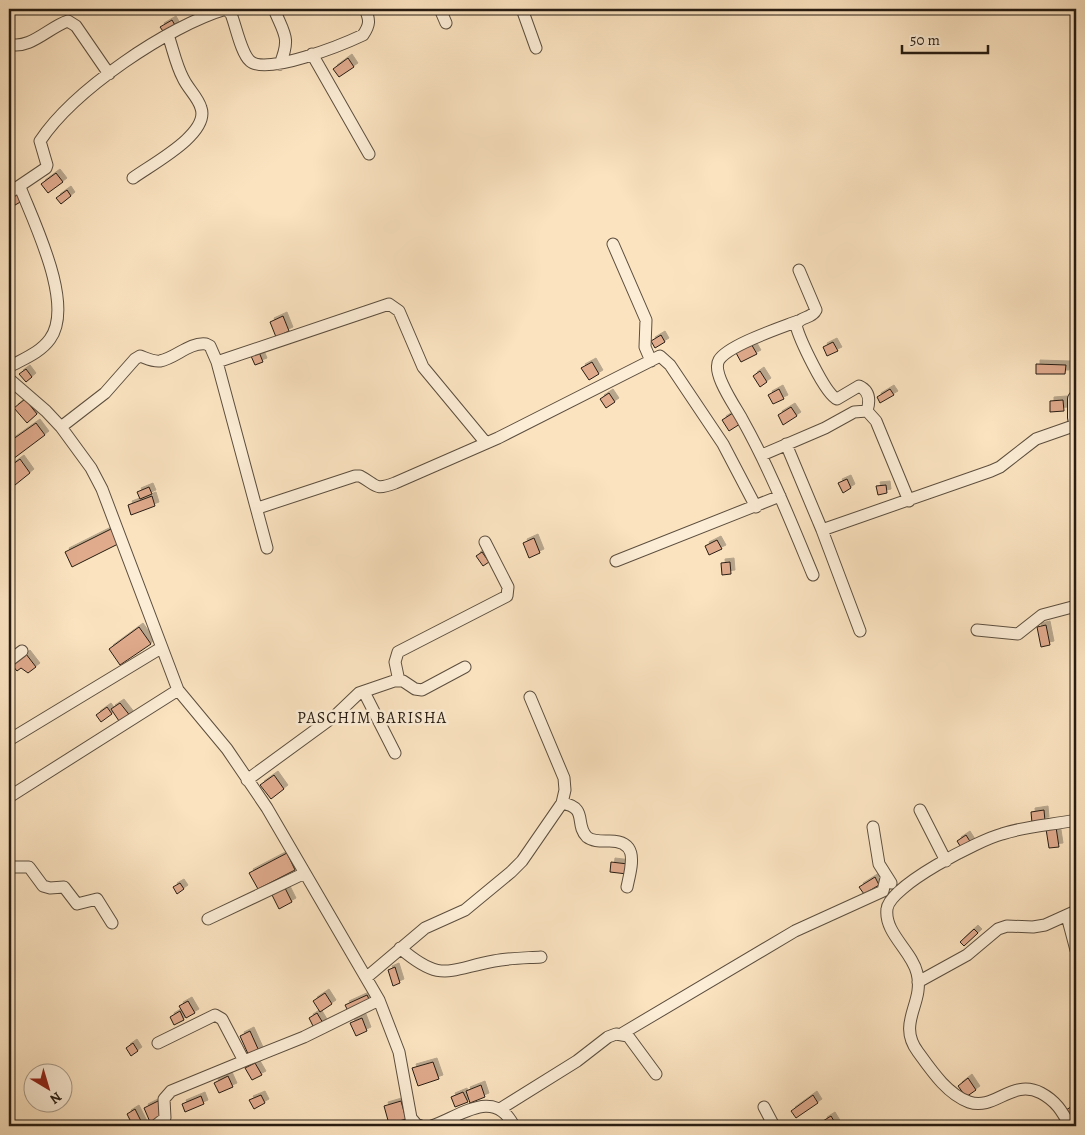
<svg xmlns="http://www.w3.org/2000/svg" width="1085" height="1135" font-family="Alegreya,serif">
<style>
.building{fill:#e0aa8d;stroke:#271c12;filter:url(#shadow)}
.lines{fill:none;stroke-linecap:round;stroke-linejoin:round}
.street-casing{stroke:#5c4e3e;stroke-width:13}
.secondary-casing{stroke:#271c12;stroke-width:18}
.street{stroke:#fcedd6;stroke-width:11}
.secondary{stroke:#fcedd6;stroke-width:16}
.labels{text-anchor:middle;stroke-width:5;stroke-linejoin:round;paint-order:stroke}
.neighbourhood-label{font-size:16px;letter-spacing:1px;fill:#271c12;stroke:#fcedd6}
</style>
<defs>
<filter id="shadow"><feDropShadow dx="4" dy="-4" stdDeviation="0" flood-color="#0004"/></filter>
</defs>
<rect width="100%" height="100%" fill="#fbe3c0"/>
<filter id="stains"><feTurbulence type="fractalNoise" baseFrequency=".004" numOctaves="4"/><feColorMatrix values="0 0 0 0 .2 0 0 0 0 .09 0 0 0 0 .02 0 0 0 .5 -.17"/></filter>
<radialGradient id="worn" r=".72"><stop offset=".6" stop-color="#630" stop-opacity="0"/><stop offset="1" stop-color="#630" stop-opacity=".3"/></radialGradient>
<path class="building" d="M 172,20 L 176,27 L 165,34 L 160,27 Z
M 348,58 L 354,67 L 339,77 L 333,69 Z
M 56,173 L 63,182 L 48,193 L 41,184 Z
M 67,190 L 71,196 L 61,204 L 56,198 Z
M 15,191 L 22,201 L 10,208 L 9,194 Z
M 283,316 L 289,331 L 276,337 L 270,322 Z
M 661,335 L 665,342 L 655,348 L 651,341 Z
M 750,342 L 757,354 L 741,362 L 735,351 Z
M 833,342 L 838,351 L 827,356 L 823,347 Z
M 259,352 L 263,362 L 255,365 L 251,356 Z
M 592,362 L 599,374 L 589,380 L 581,368 Z
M 1036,364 L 1066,365 L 1065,374 L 1036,374 Z
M 26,369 L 32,377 L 26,382 L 19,374 Z
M 760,371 L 767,382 L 760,387 L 753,376 Z
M 779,389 L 784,399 L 773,404 L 768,395 Z
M 890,389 L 894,395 L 880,403 L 877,397 Z
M 609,393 L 615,402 L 606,408 L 600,399 Z
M 25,399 L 37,414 L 27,423 L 14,408 Z
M 1063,400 L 1064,411 L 1050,412 L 1050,401 Z
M 791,407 L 797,416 L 783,425 L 778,415 Z
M 733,413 L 740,424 L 729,431 L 722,420 Z
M 36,423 L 45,435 L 9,462 L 9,442 Z
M 20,459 L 30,473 L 15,485 L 9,476 L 9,467 Z
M 847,479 L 851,488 L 843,493 L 838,483 Z
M 886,485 L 887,493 L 878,495 L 876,486 Z
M 149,487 L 152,494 L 140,499 L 137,492 Z
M 152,496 L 155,506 L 131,515 L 128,505 Z
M 111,529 L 118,544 L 72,567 L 65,552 Z
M 534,538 L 540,553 L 529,558 L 523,543 Z
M 717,540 L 722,549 L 709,555 L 705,546 Z
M 482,552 L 489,562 L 483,566 L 476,556 Z
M 730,562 L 731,574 L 722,575 L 721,563 Z
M 1046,625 L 1050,645 L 1041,647 L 1037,627 Z
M 139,627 L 151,644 L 120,665 L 109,649 Z
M 26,654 L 36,667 L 28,673 L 21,668 L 17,671 L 12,665 Z
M 120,703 L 131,717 L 121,724 L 111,709 Z
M 107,707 L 112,714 L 101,722 L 96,715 Z
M 274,775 L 284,789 L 271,799 L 260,785 Z
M 1044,810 L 1045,821 L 1032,823 L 1031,812 Z
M 1056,827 L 1059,847 L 1049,848 L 1046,829 Z
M 966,835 L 971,843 L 962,849 L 957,841 Z
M 287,853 L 295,870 L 258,889 L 249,873 Z
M 611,862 L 628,864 L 627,874 L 610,872 Z
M 875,877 L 879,885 L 864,894 L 859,887 Z
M 180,883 L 184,889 L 177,894 L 173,887 Z
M 285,888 L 292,902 L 279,909 L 272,895 Z
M 974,929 L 978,933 L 964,946 L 960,942 Z
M 395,967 L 400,983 L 393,986 L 388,970 Z
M 325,993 L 332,1004 L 320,1012 L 313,1001 Z
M 367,995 L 370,1001 L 348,1011 L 345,1005 Z
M 188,1001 L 195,1013 L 186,1018 L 179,1006 Z
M 180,1011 L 184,1020 L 174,1025 L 170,1017 Z
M 317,1013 L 323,1023 L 314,1028 L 309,1018 Z
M 362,1018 L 367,1031 L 356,1036 L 350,1023 Z
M 250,1031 L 259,1051 L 249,1056 L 240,1036 Z
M 133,1043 L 138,1051 L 131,1056 L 126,1048 Z
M 433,1062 L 439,1079 L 418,1086 L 412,1068 Z
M 255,1063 L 262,1075 L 252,1080 L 245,1068 Z
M 228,1076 L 233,1087 L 219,1093 L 214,1083 Z
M 968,1078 L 976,1090 L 966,1097 L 958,1086 Z
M 481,1085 L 485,1097 L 470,1103 L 466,1091 Z
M 463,1092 L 468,1102 L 455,1107 L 451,1097 Z
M 261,1095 L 265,1103 L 254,1109 L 249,1100 Z
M 813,1095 L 818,1103 L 796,1118 L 791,1111 Z
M 201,1096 L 204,1104 L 185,1112 L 182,1104 Z
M 158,1101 L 164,1115 L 150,1122 L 144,1108 Z
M 401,1101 L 406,1119 L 389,1124 L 384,1106 Z
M 1074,1105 L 1076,1109 L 1076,1126 L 1066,1110 Z
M 135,1109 L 143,1125 L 141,1126 L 133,1126 L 127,1114 Z
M 831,1116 L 837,1126 L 826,1126 L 823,1121 Z"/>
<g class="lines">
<g class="street-casing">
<path id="street" d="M 274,9 C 284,34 291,37 280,64
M 440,9 L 446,23
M 522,9 L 536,48
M 9,44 C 30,50 49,27 68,21 L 76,26 L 109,74
M 312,54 L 369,154
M 133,178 C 152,164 210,134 201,108 C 198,97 188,89 183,78 C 176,65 173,49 168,35
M 9,193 L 46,168 L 47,165 L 40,141 C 74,90 168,26 226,9 L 231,14 C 236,26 241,53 250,61 C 266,76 344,44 363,35 C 370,25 370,20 365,9
M 613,244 L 646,320 L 645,347 L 651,361
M 799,270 L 816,310 C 812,319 800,316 796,325 C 799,338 825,394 837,399 L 859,386 C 870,391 870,401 867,411
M 798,321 C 780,328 728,345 719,360 C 711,373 735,406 742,419 C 770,469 791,522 813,575
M 217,362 L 389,304 L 399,311 L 423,367 L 486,443
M 9,367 C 23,359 40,353 50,339 C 75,305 34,223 20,187
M 9,379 L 46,411 L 61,427 L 91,468 L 102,489 L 178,690 L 227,749 L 267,808 L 379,1000 L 399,1052 L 411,1118 L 416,1124 L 421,1126
M 61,427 L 105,393 L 135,359 L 140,356 C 146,358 153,362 160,361 C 176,358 189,342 206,344 L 210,346 L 217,362 L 267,548
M 786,444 L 822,530 L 860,631
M 762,455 L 825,428 L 854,412 L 867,411 L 876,421 L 909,501
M 258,508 L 355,476 L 360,476 C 377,485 374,491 395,483 L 498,438 L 660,356 L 670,365 L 723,444 L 756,507
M 822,530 L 991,471 L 1000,467 L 1036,439 L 1076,425
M 616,561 L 780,496
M 977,630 L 1018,634 L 1042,615 L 1076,606
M 9,661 L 22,651
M 399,681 L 395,662 L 398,652 L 507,596 L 508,587 L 485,542
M 364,692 L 395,753
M 9,740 L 161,648
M 247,780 L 336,715 L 359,693 L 394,681 L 403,681 L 415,689 L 422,690 L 465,667
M 9,797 L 178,690
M 562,803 C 589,808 574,824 587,837 C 592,841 599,841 606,841 C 640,839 632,864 627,887
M 920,810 L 946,861
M 873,827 L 879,864 L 891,883
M 9,867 L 29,867 L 43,886 L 50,888 L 64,887 L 77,904 L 97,899 L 112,923
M 1067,916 L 1076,950
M 208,919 L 305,873
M 400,948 C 441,983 447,970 494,961 C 509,958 525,958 541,957
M 367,977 L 425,928 L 465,910 L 511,872 L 522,861 L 562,803 L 565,790 L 564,778 L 530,697
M 918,982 L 967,955 L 998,929 L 1007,926 L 1033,927 L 1045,925 L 1076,911
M 623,1033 L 795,931 L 883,891 L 886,878
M 244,1061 L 304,1037 L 379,1000
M 764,1107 L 774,1126
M 500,1109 L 577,1061 L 608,1037 L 616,1034 L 628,1036 L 656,1074
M 155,1126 L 165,1118 L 164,1099 L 171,1091 L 244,1061 L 222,1019 L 215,1015 L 158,1043
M 432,1126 C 461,1116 494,1087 514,1126
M 1070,1126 C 1062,1111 1056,1101 1041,1093 C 1012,1078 995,1111 969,1102 C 947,1094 931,1070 918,1052 C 896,1022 925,1004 917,973 C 912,951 884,933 887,909 C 889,886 979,840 1002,834 C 1026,826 1051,825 1076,820"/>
</g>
<g class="secondary-casing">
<path id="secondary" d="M 1076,399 L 1076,418"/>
</g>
<use href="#street" class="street"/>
<use href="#secondary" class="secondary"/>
</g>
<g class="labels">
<g class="neighbourhood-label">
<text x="372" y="723">PASCHIM BARISHA</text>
</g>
</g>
<rect width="1085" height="1135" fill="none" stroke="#fbe3c0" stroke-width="30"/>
<rect x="10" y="10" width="1065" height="1115" fill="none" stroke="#271c12" stroke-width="2.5"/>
<rect x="15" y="15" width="1055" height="1105" fill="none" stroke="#271c12"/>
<g transform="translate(48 1088) rotate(142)"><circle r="24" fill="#fcedd6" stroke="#a79988"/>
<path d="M0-4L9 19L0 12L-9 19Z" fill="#8f2418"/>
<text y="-8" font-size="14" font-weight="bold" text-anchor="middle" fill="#271c12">N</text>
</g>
<path d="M902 45v8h86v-8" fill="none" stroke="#271c12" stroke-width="2.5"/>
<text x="910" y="45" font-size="15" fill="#271c12" stroke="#fcedd6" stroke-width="4" paint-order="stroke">50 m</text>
<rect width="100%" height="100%" filter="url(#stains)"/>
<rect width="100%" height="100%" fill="url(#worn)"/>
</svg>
